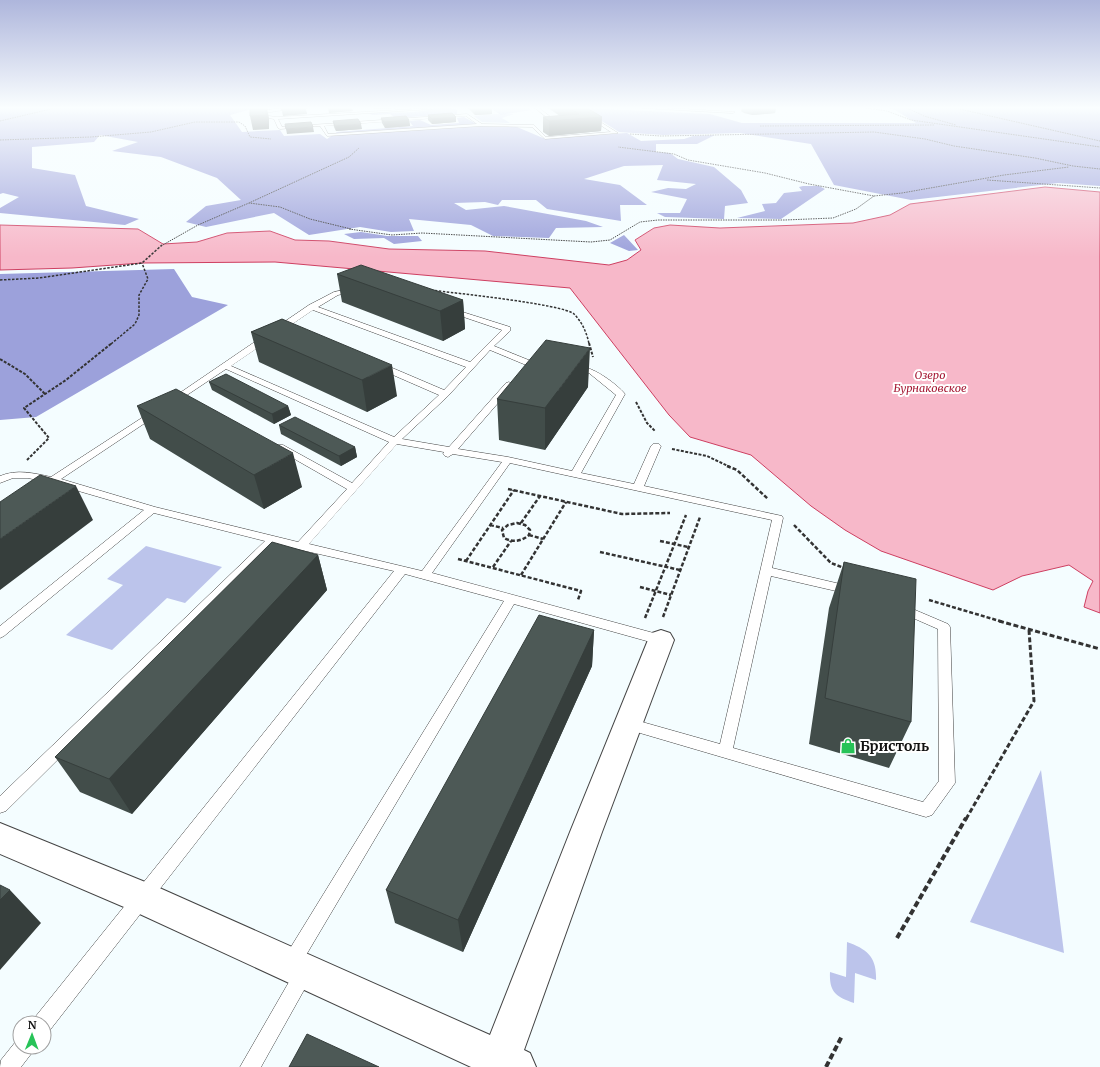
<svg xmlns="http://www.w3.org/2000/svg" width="1100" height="1067" font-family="Merriweather,serif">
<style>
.green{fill:#bcc4eb}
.forest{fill:#9ca1db}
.water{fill:#f7b8c9;stroke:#ce3f61}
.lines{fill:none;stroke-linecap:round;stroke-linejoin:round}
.lane-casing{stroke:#444;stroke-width:1}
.street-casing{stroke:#444;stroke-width:2}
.path-far5{stroke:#333;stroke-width:1;stroke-dasharray:1.5 1;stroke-linecap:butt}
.path-far4{stroke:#333;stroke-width:1.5;stroke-dasharray:2.5 1.5;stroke-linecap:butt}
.path-far3{stroke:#333;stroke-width:2;stroke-dasharray:3 1.5;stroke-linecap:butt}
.path-far2{stroke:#333;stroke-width:2.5;stroke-dasharray:4 2;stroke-linecap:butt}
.path-far1{stroke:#333;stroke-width:3;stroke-dasharray:5 2.5;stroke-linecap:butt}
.path{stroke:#333;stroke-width:4;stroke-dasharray:6 3;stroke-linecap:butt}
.lane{fill:#fff;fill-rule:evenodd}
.street{fill:#fff;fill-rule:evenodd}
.wall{fill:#424d4a}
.shaded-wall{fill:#363e3c}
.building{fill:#4d5956;stroke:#363e3c}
.labels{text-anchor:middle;stroke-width:4;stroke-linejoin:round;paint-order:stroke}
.far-water-label{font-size:11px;font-style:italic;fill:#a51833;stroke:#fff}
.near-poi-label{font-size:14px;font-weight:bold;fill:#111;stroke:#fff;text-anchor:start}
</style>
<rect width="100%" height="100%" fill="#f4fdff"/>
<path class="green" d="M 495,114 L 514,114 L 502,118 L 510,123 L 482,122 L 474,116 Z
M 146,546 L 222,567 L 185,603 L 167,598 L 112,650 L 66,635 L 123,585 L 107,579 Z
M 1041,770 L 1064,953 L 970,922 Z
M 847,942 C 867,949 877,957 876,980 L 855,973 L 854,1003 C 836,997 829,992 830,972 L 846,977 Z"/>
<path class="forest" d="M 0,108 L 255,108 L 230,115 L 242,132 L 280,130 L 284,136 L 320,134 L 327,139 L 337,132 L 413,126 L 409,121 L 420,120 L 431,125 L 459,123 L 457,118 L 464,117 L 480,126 L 517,127 L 543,138 L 627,133 L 641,141 L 684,139 L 693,136 L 715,135 L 697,144 L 656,144 L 656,152 L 670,153 L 678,159 L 714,167 L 741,190 L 748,203 L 725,206 L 724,219 L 665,217 L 657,213 L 680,213 L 687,199 L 651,192 L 668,188 L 686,189 L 696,184 L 657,180 L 663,165 L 624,166 L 584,179 L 620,185 L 647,205 L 620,205 L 621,221 L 547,209 L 536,200 L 502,200 L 498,205 L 485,202 L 454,203 L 466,210 L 504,206 L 586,221 L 603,227 L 556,228 L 549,238 L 493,236 L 471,225 L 409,219 L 414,231 L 391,232 L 360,227 L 309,235 L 274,213 L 206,227 L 186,222 L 206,206 L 241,200 L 217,178 L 161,157 L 112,151 L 138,142 L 100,135 L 94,142 L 32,147 L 32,168 L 75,175 L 86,206 L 139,219 L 125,225 L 0,213 L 0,208 L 19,197 L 3,193 L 0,194 Z
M 433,108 L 449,108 L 457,110 L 457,114 L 395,118 L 390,114 L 372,115 L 369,113 C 383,112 425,114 433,108 Z
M 490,108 L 529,108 L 531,110 L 501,115 Z
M 581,108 L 710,114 L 742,123 L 916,123 L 895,110 L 889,108 L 1100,108 L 1100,186 L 1058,183 L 911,200 L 834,185 L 811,144 L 740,133 L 663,135 L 619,132 Z
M 803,186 L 819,186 L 825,189 L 781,219 L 737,218 L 765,211 L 762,204 L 776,203 L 784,193 L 802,191 L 799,187 Z
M 361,232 L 387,236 L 418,236 L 422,241 L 394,244 L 384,238 L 354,239 L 344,234 Z
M 624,235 L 638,250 L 629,251 L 610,243 Z
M 174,269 L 192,297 L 228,305 L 36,417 L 0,420 L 0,274 Z"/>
<path class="water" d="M 1045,187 L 1100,192 L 1100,613 L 1084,607 L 1088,591 L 1093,581 L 1069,565 L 1022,576 L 993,590 L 881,551 L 845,530 L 811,506 L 751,455 L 690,437 L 669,415 L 570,288 L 275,262 L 142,263 L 72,268 L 0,270 L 0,225 L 138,229 L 163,244 L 197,242 L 227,233 L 270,231 L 295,240 L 329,241 L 389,249 L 485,251 L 609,265 L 627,260 L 641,250 L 635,240 L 654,228 L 670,225 L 720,228 L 853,223 L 890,215 L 910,204 Z"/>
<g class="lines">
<g class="lane-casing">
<path id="lane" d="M 283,108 L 284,110 L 264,113 L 262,115 L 276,117 L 434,108 L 432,109 L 278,119 L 282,127 L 467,114 L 482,124 L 534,125 L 546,137 L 611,132 L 574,108 L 578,108 L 618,133 L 545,139 L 532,127 L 481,126 L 327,136 L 320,126 L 280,129 L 278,128 L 274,119 L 257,116 L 262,111 ZM 466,116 L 477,124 L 328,134 L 324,126 Z
M 535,108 L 539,108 L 561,125 L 558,126 Z
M 643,108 L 666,108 L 735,112 L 733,113 Z
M 354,288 L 356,289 L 356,291 L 338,295 L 318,307 L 470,362 L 502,330 L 446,311 L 450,309 L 453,309 L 510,327 L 510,331 L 494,346 L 531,361 L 545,363 L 546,365 L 542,367 L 526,365 L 490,350 L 448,396 L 402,439 L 449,447 L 506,383 L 509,382 L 513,385 L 512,387 L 458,449 L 508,457 L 572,471 L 616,395 L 589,373 L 575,371 L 571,369 C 583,358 617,384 625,394 L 581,473 L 634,484 L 651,446 L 653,444 L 659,444 L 661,446 L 644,486 L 782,516 L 783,518 L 772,568 L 853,587 L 855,590 L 853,593 L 849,594 L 771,576 L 733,748 L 923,802 L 939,781 L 938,629 L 897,611 L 895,608 L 897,605 L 901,604 L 948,624 L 950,627 L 955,783 L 932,815 L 926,817 L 623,728 L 621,724 L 623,720 L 628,718 L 720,744 L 772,520 L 510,463 L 432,573 L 661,635 L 666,637 L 667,640 L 666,643 L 661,645 L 514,604 L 299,967 L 304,965 L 310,968 L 313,974 L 261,1067 L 240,1067 L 297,968 L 292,970 L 286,967 L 283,961 L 286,955 L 504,601 L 405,574 L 50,1030 L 44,1032 L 44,1023 L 33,1023 L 36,1016 L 394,571 L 275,544 L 6,811 L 0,813 L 0,796 L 265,541 L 154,513 L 4,636 L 0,638 L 0,626 L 144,510 L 51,483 L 28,478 L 13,478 L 0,483 L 0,476 C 17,469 33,473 51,477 L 154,410 L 158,413 L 157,415 L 61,479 L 155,507 L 298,542 L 347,489 L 277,449 L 275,447 L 277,445 L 283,445 L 352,483 L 389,442 L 226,369 L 175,403 L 172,404 L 168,401 L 309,305 L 334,292 ZM 313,310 L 466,367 L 444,390 L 383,364 L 377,364 L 377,368 L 439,395 L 394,437 L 231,366 ZM 397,444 L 444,452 L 443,454 L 445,456 L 448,457 L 453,454 L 502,462 L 422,571 L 309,544 Z
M 20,1039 L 20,1047 L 34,1047 L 31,1054 L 21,1067 L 0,1067 L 1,1060 L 17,1040 Z"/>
</g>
<g class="street-casing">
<path id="street" d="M 661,630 L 670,633 L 674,640 L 602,832 L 524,1050 L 530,1053 L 536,1067 L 471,1067 L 131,910 L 0,854 L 0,823 L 155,886 L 490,1035 L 570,832 L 648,640 L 652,633 Z"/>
</g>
<path class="path-far5" d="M 185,108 L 248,109
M 866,108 L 887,111 L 911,120 L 1100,147
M 907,108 L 924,116 L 956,125
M 955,108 L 1100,141
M 0,121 L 55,108
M 760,126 L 934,125
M 630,134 L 661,136 L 874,132 L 925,139 L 954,146 L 1035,158 L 1073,166 L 1100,169
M 0,140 L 91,137 L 151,132 L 195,122 L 239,122 L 245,126 L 250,137 L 271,139
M 987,180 L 1100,188
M 874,196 L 902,193 L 1004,175 L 1069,167
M 349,229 L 392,235 L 422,233 L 591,242 L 610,240 L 640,222 L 658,220 L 785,220 L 833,218 L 856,209 L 874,196 L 809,184 L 765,173 L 688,160 L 674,154 L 618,147
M 351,229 L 310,219 L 280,207 L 249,203 L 349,157 L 359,148
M 161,246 L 198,225 L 249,203"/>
<path class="path-far4" d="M 0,280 L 39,278 L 142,263 L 162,245
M 431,290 C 453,293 563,304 574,314 C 582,322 587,333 589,344
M 111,344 L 135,324 L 139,315 L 139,295 L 148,279 L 142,263"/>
<path class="path-far3" d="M 589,343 L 593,357
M 0,359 L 25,374 L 45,394
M 636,402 L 647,423 L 655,431
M 672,449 L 707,456 L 730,467
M 27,460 L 49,438 L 24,408 L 66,380 L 112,343"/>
<path class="path-far2" d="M 727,466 L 737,470 L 768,499
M 508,489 L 622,514 L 670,513
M 517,523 L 525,525 L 530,530 L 529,535 C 522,541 513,543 504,538 L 502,530 L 508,525 Z
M 521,523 L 540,496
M 490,525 L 503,528
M 794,525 L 831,563 L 844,568
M 529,535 L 543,539
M 660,541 L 688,547
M 600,552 L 680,570
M 458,559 L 581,591 L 578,600
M 466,561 L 514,490
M 493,567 L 511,541
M 521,575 L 566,502
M 640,587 L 671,595
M 929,600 L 1003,622
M 663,617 L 700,517
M 645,618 L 686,515"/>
<path class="path-far1" d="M 999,621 L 1100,649
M 966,819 L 1034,701 L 1029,630"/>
<path class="path" d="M 897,938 L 966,818
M 826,1067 L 842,1036"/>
<use href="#lane" class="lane"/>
<use href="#street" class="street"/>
</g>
<path class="wall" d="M 468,108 L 492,108 L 492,114 L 475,115 Z
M 548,108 L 587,108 L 602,117 L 601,131 L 549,136 L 543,132 L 543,117 L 560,116 Z
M 742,108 L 776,108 L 775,113 L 752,115 L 744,113 L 741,111 Z
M 428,115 L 456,122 L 432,124 L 428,120 Z
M 381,118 L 409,120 L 410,126 L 385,128 L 382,123 Z
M 333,121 L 362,129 L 336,131 L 334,127 Z
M 337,274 L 463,300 L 465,329 L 443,341 L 342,302 Z
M 282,319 L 397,396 L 367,412 L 259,362 L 251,332 Z
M 209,382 L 288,406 L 291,415 L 274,424 L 212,390 Z
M 588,387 L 545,450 L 499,440 L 497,399 Z
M 137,406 L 302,487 L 264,509 L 150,439 Z
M 279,425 L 355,447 L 357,457 L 341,466 L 281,434 Z
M 318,555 L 327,590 L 132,814 L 80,792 L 55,757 Z
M 844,562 L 911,722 L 889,768 L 809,744 L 829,608 Z
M 594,630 L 592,666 L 463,952 L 395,923 L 386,890 Z"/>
<path class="shaded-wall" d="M 266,108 L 267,108 L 269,118 L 269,129 L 253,130 L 250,116 Z
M 328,108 L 352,108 L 353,111 L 329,113 Z
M 374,108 L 396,108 L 374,109 Z
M 475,108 L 492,108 L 492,114 L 475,115 Z
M 776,108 L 775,113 L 752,115 L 753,110 Z
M 306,109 L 307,114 L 283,116 L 282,111 Z
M 456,117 L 456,122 L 432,124 L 432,119 Z
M 602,117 L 601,131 L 549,136 L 549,121 Z
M 409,120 L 410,126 L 385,128 L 384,122 Z
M 361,124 L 362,129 L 336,131 L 335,126 Z
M 313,127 L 314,132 L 287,134 L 286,129 Z
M 463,300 L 465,329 L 443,341 L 440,311 Z
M 590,348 L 588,387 L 545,450 L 545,408 Z
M 392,365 L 397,396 L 367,412 L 362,380 Z
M 288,406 L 291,415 L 274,424 L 272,414 Z
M 355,447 L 357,457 L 341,466 L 339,456 Z
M 293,453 L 302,487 L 264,509 L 254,475 Z
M 76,486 L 93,520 L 0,590 L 0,539 Z
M 318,555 L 327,590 L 132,814 L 109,779 Z
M 594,630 L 592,666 L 463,952 L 458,920 Z
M 10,890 L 41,923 L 0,970 L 0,900 Z"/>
<path class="building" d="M 250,108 L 266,108 L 266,115 L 250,116 Z
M 281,108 L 306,108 L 306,109 L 282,111 Z
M 569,108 L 587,108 L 602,117 L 549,121 L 543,117 L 579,114 Z
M 744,108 L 775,108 L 753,110 Z
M 452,113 L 456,117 L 432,119 L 428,115 Z
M 406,116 L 409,120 L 384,122 L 381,118 Z
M 358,119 L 361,124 L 335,126 L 333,121 Z
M 311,122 L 313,127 L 286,129 L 285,124 Z
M 361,265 L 463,300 L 440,311 L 337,274 Z
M 282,319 L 392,365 L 362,380 L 251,332 Z
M 546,340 L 590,348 L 545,408 L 497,399 Z
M 226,374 L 288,406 L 272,414 L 209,382 Z
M 176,389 L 293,453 L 254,475 L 137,406 Z
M 295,417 L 355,447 L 339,456 L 279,425 Z
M 40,475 L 76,486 L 0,539 L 0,502 Z
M 272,542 L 318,555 L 109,779 L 55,757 Z
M 844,562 L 916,579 L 911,722 L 825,698 Z
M 539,615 L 594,630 L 458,920 L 386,890 Z
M 0,885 L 10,890 L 0,900 Z
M 307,1034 L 379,1067 L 289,1067 Z"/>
<linearGradient id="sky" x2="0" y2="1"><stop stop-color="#aeb6dc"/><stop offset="0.42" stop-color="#fafeff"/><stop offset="1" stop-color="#fafeff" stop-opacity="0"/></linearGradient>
<rect width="1100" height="257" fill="url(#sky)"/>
<defs>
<g id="shop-bare" transform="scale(1.2)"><path d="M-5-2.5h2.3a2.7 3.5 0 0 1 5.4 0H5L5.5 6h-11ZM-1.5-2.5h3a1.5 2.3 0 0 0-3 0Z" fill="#27c358" stroke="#fff" stroke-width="2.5" paint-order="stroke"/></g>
</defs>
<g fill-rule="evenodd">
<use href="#shop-bare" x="848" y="746"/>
</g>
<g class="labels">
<g class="far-water-label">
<text x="930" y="379">Озеро<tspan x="930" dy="13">Бурнаковское</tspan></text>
</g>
<g class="near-poi-label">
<text x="860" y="751">Бристоль</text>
</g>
</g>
<g transform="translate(32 1035) rotate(1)"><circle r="19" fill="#ffffff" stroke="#a0a0a0"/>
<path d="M0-3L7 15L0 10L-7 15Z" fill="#27c358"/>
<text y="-6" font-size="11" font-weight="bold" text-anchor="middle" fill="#111111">N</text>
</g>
</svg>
